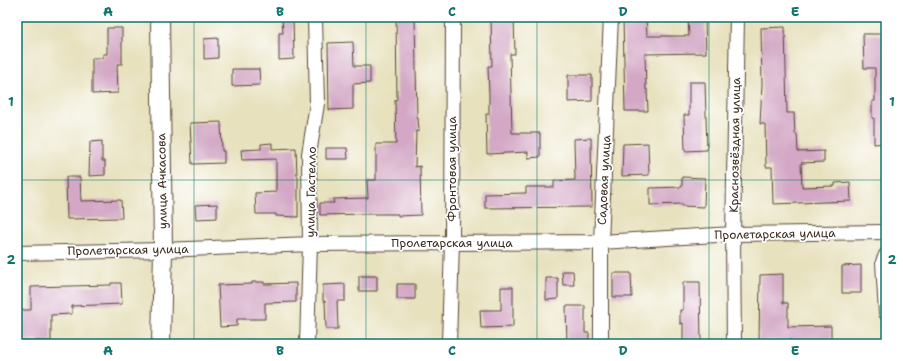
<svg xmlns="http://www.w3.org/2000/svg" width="903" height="361" font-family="'Shantell Sans',sans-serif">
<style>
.building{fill:#d3a7c5}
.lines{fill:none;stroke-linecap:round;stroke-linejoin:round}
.minor-casing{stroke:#554536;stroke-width:16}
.tertiary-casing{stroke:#554536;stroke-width:20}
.minor{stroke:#fff;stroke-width:14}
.tertiary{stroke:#fff;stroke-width:18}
.grid{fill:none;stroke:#0f766e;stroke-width:1;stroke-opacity:0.55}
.labels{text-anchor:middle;stroke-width:3.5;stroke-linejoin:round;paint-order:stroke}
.street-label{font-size:12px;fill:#3b2a1e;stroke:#fff}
.neatline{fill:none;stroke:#0f766e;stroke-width:1.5}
.grid-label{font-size:13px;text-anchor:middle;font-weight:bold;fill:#0f766e}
</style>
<rect width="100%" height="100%" fill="#fff"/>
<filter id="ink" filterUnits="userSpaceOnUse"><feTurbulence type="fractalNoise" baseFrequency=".025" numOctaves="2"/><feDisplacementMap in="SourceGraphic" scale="8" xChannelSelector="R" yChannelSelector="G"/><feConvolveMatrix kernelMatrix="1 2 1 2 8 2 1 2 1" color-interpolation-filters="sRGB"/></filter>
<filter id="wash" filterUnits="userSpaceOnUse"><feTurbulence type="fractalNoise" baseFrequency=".012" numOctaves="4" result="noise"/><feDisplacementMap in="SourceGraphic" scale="16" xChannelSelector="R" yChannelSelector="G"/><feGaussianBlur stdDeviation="0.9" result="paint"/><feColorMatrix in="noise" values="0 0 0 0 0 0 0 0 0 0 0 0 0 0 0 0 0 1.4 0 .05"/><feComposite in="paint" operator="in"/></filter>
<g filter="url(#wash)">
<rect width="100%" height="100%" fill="#e7e1bd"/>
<g id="blocks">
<path class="building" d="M 282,17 L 293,17 L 294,59 L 279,60 L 279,33 L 283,33 Z
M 396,17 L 415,17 L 417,118 L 418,118 L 419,131 L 416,131 L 415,167 L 420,166 L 421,215 L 398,216 L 398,214 L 368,214 L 320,215 L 320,203 L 334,203 L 333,199 L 368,198 L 367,180 L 376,180 L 376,144 L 396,144 L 395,100 L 397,99 Z
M 491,17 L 514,17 L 515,54 L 510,54 L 512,133 L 540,133 L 540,157 L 528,158 L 528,152 L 487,154 L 486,114 L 489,114 L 489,94 L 488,66 L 492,66 Z
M 623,17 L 646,17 L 647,36 L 689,36 L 688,17 L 705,17 L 706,53 L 645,54 L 646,90 L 647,89 L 648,111 L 625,111 Z
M 785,27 L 787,113 L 794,113 L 795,134 L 797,134 L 798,152 L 824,151 L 824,162 L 801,163 L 802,187 L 835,186 L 835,183 L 850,182 L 851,201 L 773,204 L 772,167 L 766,167 L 765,124 L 760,124 L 762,85 L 761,28 Z
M 107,28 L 122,28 L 122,64 L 117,64 L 118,93 L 92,94 L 92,58 L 103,58 L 103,54 L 107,54 Z
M 863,34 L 886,34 L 886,143 L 874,144 L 874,118 L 872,118 L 872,101 L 875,101 L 875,68 L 864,68 Z
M 218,38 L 218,58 L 204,59 L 204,39 Z
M 353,42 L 354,66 L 370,66 L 370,83 L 353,84 L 353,109 L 329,110 L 328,43 Z
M 232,69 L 259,69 L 260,85 L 232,86 Z
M 568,75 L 592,75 L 592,101 L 568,102 Z
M 689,82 L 705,82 L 707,150 L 685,151 L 684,115 L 689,115 Z
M 221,122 L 222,151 L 224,151 L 224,163 L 192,164 L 190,123 Z
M 591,138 L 592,207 L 485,208 L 485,194 L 526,193 L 526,187 L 554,187 L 554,181 L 575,180 L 574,139 Z
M 102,141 L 102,161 L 105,161 L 105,175 L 89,176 L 90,142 Z
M 272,143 L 272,149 L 296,148 L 297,176 L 298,176 L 298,217 L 276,216 L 276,214 L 256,214 L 255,193 L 276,192 L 276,159 L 242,160 L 241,150 L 261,149 L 261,144 Z
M 648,143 L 649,175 L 622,176 L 623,144 Z
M 326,148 L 347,148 L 348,159 L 326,159 Z
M 66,177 L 80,177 L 81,201 L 121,200 L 122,218 L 67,219 Z
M 682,177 L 705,178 L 704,207 L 682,206 L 682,204 L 650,205 L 650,188 L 682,187 Z
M 217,204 L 217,218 L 196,219 L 195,205 Z
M 861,265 L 861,293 L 842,293 L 842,266 Z
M 562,271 L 573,271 L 574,285 L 563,285 Z
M 613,273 L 631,273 L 632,297 L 613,297 Z
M 783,274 L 783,303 L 788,303 L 788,327 L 831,326 L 831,342 L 791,343 L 791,340 L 759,341 L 760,275 Z
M 359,276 L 377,276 L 377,291 L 359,291 Z
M 546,278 L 558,278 L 558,299 L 546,300 Z
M 252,282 L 264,282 L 264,284 L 296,283 L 296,302 L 265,303 L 265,319 L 237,319 L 237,326 L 220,327 L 218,285 L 252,284 Z
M 683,282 L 700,282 L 701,344 L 683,344 L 683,323 L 680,324 L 680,310 L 683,310 Z
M 111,283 L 121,283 L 122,304 L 72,306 L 72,314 L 51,315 L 51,341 L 17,340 L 17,310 L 31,310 L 31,287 L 111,285 Z
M 345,284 L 345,301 L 337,301 L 338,329 L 326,329 L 325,301 L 323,301 L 323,285 Z
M 397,284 L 415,284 L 415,299 L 397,299 Z
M 501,287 L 513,287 L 513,327 L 481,328 L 480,310 L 501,310 Z
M 566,306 L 585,306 L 585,333 L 589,333 L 589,344 L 567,344 Z"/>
</g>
</g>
<g filter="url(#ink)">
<use href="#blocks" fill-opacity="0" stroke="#554536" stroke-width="1"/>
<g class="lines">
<g class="minor-casing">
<path id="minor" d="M 17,253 L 163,250 L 310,244 L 601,242 L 733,234 L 886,232
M 886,255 L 883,262 L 886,313
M 307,344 L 310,244 L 309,154 L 317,104 L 315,17
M 449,344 L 452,243 L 453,17
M 601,344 L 601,242 L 611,17
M 734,344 L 733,234 L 737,17"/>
</g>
<g class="tertiary-casing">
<path id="tertiary" d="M 160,17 L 163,250 L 161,344"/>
</g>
<use href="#minor" class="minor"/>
<use href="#tertiary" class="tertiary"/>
</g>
</g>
<path class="grid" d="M 194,17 L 194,344M 366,17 L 366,344M 537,17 L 537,344M 709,17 L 709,344M 17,180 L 886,180"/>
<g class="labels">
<g class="street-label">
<text transform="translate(735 145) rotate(-89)" y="4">Краснозвёздная улица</text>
<text transform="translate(452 169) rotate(-90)" y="4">Фронтовая улица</text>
<text transform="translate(604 180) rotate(-87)" y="4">Садовая улица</text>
<text transform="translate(162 181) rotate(-91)" y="4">улица Ачкасова</text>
<text transform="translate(311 192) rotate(-89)" y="4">улица Гастелло</text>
<text transform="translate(775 234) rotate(-1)" y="4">Пролетарская улица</text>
<text x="452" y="247">Пролетарская улица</text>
<text transform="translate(128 250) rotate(-1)" y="4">Пролетарская улица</text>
</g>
</g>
<rect width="903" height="361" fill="none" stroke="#fff" stroke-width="44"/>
<rect x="22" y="22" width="859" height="317" class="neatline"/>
<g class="grid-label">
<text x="108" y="16">A</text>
<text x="280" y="16">B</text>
<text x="452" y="16">C</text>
<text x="623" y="16">D</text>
<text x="795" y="16">E</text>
<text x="11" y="106">1</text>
<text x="892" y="106">1</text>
<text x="11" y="264">2</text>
<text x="892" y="264">2</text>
<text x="108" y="355">A</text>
<text x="280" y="355">B</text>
<text x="452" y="355">C</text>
<text x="623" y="355">D</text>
<text x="795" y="355">E</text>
</g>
</svg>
